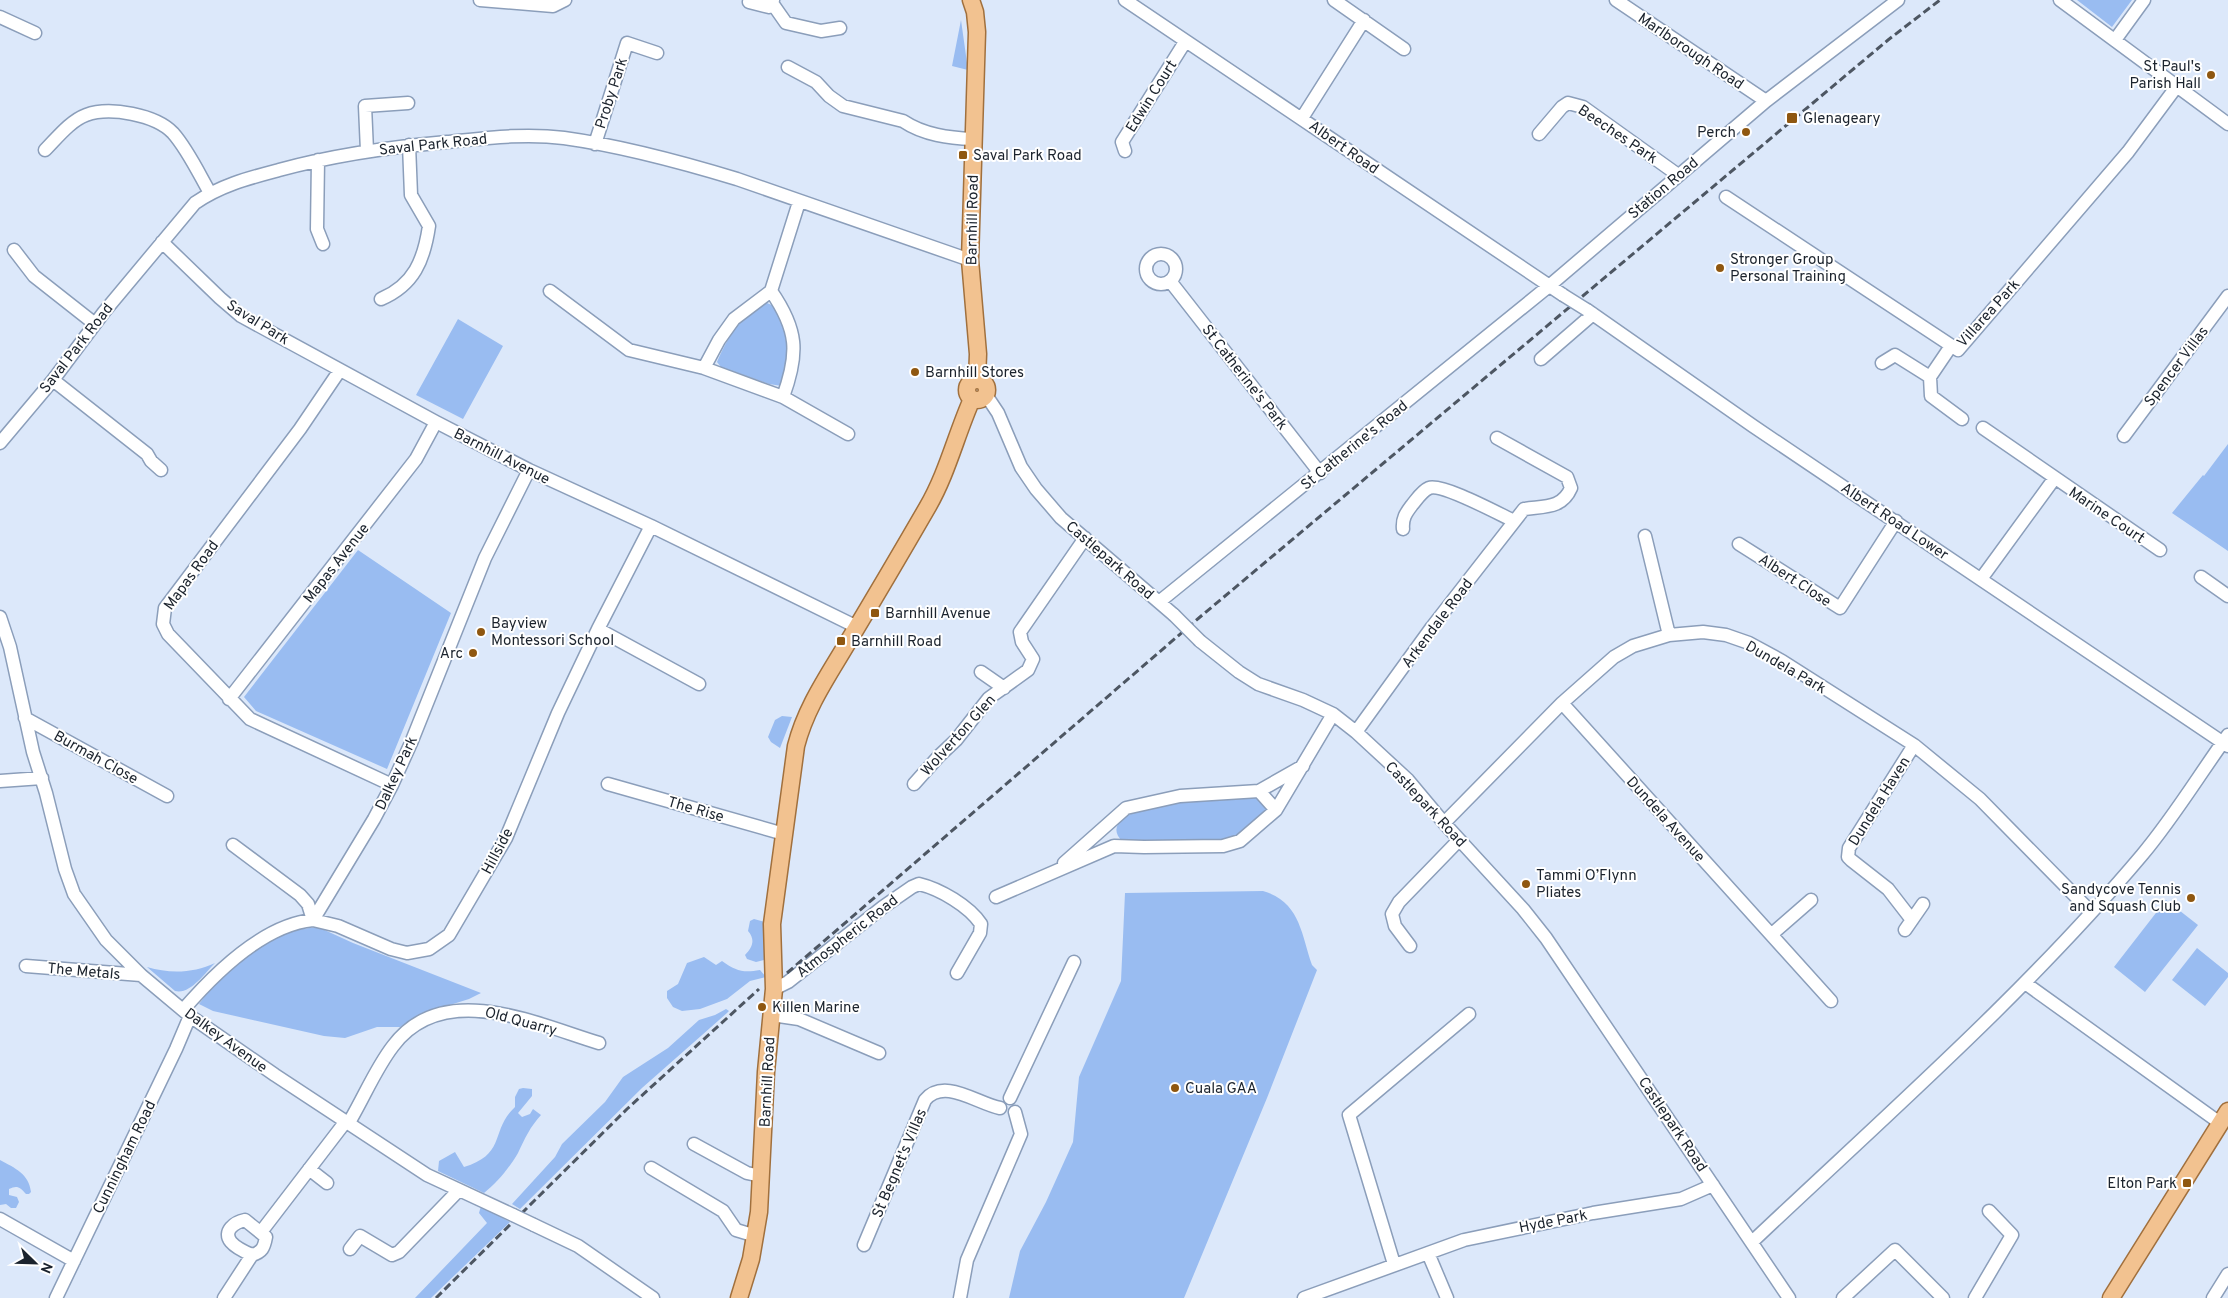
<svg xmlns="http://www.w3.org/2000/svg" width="2228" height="1298" font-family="Overpass,sans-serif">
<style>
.green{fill:#99bcf1}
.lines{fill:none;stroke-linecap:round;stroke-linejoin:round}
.minor-casing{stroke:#8b9eba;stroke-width:15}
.major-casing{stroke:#a1703d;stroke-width:19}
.minor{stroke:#fff;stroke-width:12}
.major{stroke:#f2c290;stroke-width:16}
.rail{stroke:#4d5662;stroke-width:3;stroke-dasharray:8 4;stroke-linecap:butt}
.minor-bridge-casing{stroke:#8b9eba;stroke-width:15;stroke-linecap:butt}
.minor-bridge{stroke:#fff;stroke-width:12}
.poi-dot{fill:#8f5710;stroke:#fff;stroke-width:2}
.labels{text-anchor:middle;stroke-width:4;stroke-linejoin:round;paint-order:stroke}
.street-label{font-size:15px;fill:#1b232d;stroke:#fff}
.poi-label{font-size:15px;fill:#1b232d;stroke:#fff;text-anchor:start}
</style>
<rect width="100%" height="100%" fill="#dce8fa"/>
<path class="green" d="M 2077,0 L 2132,0 L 2112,27 Z
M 961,20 L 968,70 L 952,66 Z
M 767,303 L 774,306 L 782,317 L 791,360 L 782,386 L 769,384 L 721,367 L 717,362 C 728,337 741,314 767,303 Z
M 458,319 L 503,346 L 463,419 L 416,395 Z
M 2228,444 L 2228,551 L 2172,513 L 2203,475 L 2204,476 Z
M 358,550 L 451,613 L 387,769 L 256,711 L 244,697 Z
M 782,716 L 792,717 L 780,748 L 771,742 L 768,737 L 775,720 Z
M 1258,797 L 1267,806 L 1267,813 L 1233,840 L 1123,842 C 1095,816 1164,802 1181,800 C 1206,797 1233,798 1258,797 Z
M 1263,891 C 1300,902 1301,933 1312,965 L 1317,970 L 1267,1098 L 1184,1298 L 1009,1298 L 1020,1251 L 1046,1202 L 1073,1142 L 1079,1077 L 1121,981 L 1125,893 Z
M 2166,900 L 2198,925 L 2145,992 L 2114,967 Z
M 754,919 L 765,922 L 764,960 L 756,962 L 747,959 L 745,955 C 752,948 756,940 748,931 L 750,921 Z
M 318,927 L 353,943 L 481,993 L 469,999 L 421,1014 L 400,1027 L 377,1027 L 345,1038 L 324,1036 L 213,1011 L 199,1004 C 222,973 254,945 291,932 C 299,929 309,928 318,927 Z
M 2197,948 L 2228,973 L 2228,977 L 2205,1006 L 2172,980 Z
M 704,957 L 716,965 L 722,961 C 736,971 743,973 760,970 L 766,977 L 750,981 L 727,999 L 700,1009 L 682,1011 L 673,1007 L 667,998 L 667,991 L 678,984 L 687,963 Z
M 215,963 C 205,973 190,995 175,991 L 147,967 C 170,974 194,973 215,963 Z
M 726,1009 L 729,1011 L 727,1013 L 642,1088 L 520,1209 L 512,1204 L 555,1157 L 562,1144 L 605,1102 L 623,1077 L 668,1048 L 699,1020 L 715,1015 Z
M 523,1088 L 532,1089 L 532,1096 L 518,1113 L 522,1117 L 530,1114 L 533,1109 L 541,1115 C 530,1127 525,1138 518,1153 C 510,1167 497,1183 484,1193 L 438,1171 L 439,1161 L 455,1152 L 464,1167 C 507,1154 490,1130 515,1107 L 515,1097 L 519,1089 Z
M 0,1160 C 15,1168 29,1174 31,1192 L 29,1194 L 26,1194 C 20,1187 17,1185 9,1189 L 9,1195 L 17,1197 L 19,1202 L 16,1208 L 11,1208 L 6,1204 L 0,1205 Z
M 481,1206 L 510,1222 L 431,1298 L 415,1298 L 487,1223 L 479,1213 Z"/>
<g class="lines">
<g class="minor-casing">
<path id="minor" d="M 480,0 L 553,6 L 565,0
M 773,0 L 772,3 L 786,23 L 821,31 L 840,28
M 1125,0 L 1563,295
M 1334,0 L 1404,49
M 1616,0 L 1766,101
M 2060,0 L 2228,124
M 749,2 L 769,7 L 772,3
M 0,17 L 35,33
M 2115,40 L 2144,0
M 788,67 L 816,82 L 829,96 L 843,106 L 903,121 C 924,135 949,138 973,139
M 1302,118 L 1364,20
M 1539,134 L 1562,107 L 1568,103 L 1583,107 L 1678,175
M 595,144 L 627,43 L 657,53
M 45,150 C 57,138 70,121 86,115 C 110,106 156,115 173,133 C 188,150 199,174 210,193
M 367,151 L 365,106 L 408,103
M 1125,151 L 1122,142 L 1185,42
M 318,160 L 317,229 L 323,244
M 1726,197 L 1958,350 L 2128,152 L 2177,86
M 162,242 L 220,298 L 241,316 L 436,422 L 529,470 L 651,526 L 857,627
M 14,250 L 34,276 L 95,324
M1146 269a15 15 0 1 1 30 0a15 15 0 1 1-30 0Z
M 1170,281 L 1320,473
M 550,291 L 629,350 L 704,368 L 783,397 L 848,434
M 381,299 C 414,285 424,260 429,226 L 411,195 L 409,145
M 1587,310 L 1753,426 L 2228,746
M 1951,346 L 1930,377 L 1931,396 L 1962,419
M 1541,359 L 1593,314
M 1882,363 L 1895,355 L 1930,377
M 704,368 L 719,340 L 734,319 L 771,291
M 340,370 L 300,429 L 165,608 L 163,624 L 168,634 L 250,719 L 392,785
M 53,380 L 147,454 L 151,461 L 161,470
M 986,395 L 998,413 L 1021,467 L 1036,489 L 1061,518 L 1174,615
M 783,397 C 799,353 798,330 771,291 L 799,202
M 1983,428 L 2160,550
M 2124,436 L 2228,296
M 0,443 L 53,380 L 104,312 L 195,203 C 221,185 249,178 279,170 C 334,155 390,147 447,142 C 486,138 525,133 564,138 C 622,146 681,162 737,179 L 970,260
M 1403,529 C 1402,518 1406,513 1412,505 C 1417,499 1422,491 1429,488 C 1442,483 1499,514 1514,521
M 1645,536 L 1669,635
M 1739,544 L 1840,608 L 1896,521
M 2201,577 L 2228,596
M 1981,579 L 2054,479
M 1159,602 L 1549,286 L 1766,101 L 1898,0
M 0,617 L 10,647 L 33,752 L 46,793 L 65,869 L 74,894 L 106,940 L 141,975 L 190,1016 L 275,1075 L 427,1175 L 513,1215
M 598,629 L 699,684
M 1200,641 L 1239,672 L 1258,684 L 1303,700 L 1333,714 L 1356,732 L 1408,780 L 1444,823 L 1523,909 L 1546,938 L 1789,1298
M 981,672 L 1004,688
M 229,699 L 416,459 L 436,422
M 1562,703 L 1831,1001
M 25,718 L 167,796
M 1356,732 L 1432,627 L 1524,509 C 1544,506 1562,509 1571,488 L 1567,477 L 1497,438
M 0,781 L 42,778
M 608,784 L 784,834
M 914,784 L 939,756 L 956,740 L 989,698 L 1028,670 L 1033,659 L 1022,642 L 1020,632 L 1085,538
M 1259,791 L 1276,810
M 1444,823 L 1562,703 L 1614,657 L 1633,646 L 1669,635 L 1703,632 L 1726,635 L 1749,643 L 1782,661 L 1914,745 L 1980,799 L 2091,912
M 233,845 L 300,895 L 308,904 L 313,920 L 338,926 L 391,949 L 407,953 L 429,949 L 449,935 L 506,838 L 558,713 L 598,629 L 651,526
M 1064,863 L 1126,808 L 1180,796 L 1259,791 L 1303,766
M 996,897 L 1114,846 L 1144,847 L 1223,846 L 1240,841 L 1276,810 L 1333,714
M 1912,920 L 1888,889 L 1851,860 L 1848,857 L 1849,848 L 1914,745
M 1905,930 L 1923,904
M 1772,934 L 1811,900
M 1410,946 L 1395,926 L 1392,914 L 1399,902 L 1459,840
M 26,966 L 141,975
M 2025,983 L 2220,1123
M 774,989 L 788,982 L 883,907 L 912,887 L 919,884 C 940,889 969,906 981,924 L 980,933 L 957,973
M 183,1010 C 214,974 263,925 313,920 L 374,819 L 392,785 L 411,743 L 485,558 L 529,470
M 772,1015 L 799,1019 L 879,1053
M 1010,1098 L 1074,962
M 694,1144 L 747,1173 L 761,1176
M 651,1168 L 723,1211 L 736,1230 L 756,1236
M 309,1169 L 327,1183
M 0,1219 L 74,1261
M 534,1225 L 578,1246 L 653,1298
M 261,1232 L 343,1125 L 351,1119 C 365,1095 376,1068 393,1046 C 443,979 536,1024 599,1043
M 1752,1242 C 1885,1116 2024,995 2142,855 C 2174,817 2199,775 2228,735
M 864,1245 L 925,1100 C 944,1077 978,1104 1000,1108
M 350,1249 L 360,1236 L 392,1255 L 399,1252 L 459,1190
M 1428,1253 L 1447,1298
M 1394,1264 L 1349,1115 L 1469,1014
M 56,1298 L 176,1049 L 190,1016
M 224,1298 L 252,1255 C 262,1252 264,1248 266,1237 L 245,1220 C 235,1222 222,1231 231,1242 C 236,1248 245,1252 252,1255
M 960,1298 L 967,1260 L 1021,1134 L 1015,1112
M 1304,1298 L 1464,1240 L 1593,1213 L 1681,1199 L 1713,1185
M 1843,1298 L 1895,1250 L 1943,1298
M 1975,1298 L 2012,1235 L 1989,1211
M 2213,1298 L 2228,1274"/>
</g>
<g class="major-casing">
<path id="major" d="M 971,0 L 975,12 L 977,32 L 970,260 L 978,354 L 977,380
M967 390a10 10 0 1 1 20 0a10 10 0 1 1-20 0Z
M 739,1298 L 751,1259 L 759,1212 L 766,1072 L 774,989 L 772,924 L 796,746 C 806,707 828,676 848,642 C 875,597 901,553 927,508 C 947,474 956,435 972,399
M 2111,1298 L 2228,1111"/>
</g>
<use href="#minor" class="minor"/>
<use href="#major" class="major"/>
<path class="rail" d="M 787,973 L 1200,617 L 1888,40 L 1940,0
M 436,1298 L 627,1109 L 759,989"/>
<g class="minor-bridge-casing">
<path id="minor-bridge" d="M 1563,295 L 1587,310
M 1174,615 L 1200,641
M 513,1215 L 534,1225"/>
</g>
<use href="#minor-bridge" class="minor-bridge"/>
</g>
<g class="poi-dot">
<circle cx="2211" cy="75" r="5"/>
<rect x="1786" y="112" width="12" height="12" rx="2.5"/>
<circle cx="1746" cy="132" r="5"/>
<rect x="958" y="150" width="10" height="10" rx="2.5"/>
<circle cx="1720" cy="268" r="5"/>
<circle cx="915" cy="372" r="5"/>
<rect x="870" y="608" width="10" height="10" rx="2.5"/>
<circle cx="481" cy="632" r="5"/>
<rect x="836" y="636" width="10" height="10" rx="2.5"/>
<circle cx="473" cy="653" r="5"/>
<circle cx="1526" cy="884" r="5"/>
<circle cx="2191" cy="898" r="5"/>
<circle cx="762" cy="1007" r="5"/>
<circle cx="1175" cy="1088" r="5"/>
<rect x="2182" y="1178" width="10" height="10" rx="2.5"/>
</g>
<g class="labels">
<g class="street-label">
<text transform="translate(1691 51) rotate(34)" y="5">Marlborough Road</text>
<text transform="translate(611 93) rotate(-72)" y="5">Proby Park</text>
<text transform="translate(1151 96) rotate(-58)" y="5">Edwin Court</text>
<text transform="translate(1618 134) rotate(34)" y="5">Beeches Park</text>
<text transform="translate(433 144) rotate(-6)" y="5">Saval Park Road</text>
<text transform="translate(1344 147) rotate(35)" y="5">Albert Road</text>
<text transform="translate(1663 188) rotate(-40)" y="5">Station Road</text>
<text transform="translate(972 220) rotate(-89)" y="5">Barnhill Road</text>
<text transform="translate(1988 313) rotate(-48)" y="5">Villarea Park</text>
<text transform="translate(258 322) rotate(32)" y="5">Saval Park</text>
<text transform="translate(76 348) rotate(-52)" y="5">Saval Park Road</text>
<text transform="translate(2176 366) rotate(-53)" y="5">Spencer Villas</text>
<text transform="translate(1245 377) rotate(52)" y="5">St Catherine's Park</text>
<text transform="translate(1354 445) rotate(-39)" y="5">St Catherine's Road</text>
<text transform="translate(502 456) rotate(27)" y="5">Barnhill Avenue</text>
<text transform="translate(2107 515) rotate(34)" y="5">Marine Court</text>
<text transform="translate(1895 521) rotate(34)" y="5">Albert Road Lower</text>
<text transform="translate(1110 560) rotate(41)" y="5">Castlepark Road</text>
<text transform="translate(336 563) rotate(-52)" y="5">Mapas Avenue</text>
<text transform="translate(191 575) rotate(-54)" y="5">Mapas Road</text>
<text transform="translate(1795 580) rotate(33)" y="5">Albert Close</text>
<text transform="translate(1437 623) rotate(-53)" y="5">Arkendale Road</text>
<text transform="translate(1786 667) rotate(30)" y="5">Dundela Park</text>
<text transform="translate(958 735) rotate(-48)" y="5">Wolverton Glen</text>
<text transform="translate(96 757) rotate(29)" y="5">Burmah Close</text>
<text transform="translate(396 773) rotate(-65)" y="5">Dalkey Park</text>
<text transform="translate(1879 801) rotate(-58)" y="5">Dundela Haven</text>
<text transform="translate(1426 804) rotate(47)" y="5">Castlepark Road</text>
<text transform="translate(696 809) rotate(16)" y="5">The Rise</text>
<text transform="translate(1666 819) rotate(48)" y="5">Dundela Avenue</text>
<text transform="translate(497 851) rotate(-62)" y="5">Hillside</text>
<text transform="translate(847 936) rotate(-38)" y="5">Atmospheric Road</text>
<text transform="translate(84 971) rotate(5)" y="5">The Metals</text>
<text transform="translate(521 1021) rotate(15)" y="5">Old Quarry</text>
<text transform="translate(226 1040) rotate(36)" y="5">Dalkey Avenue</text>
<text transform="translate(767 1082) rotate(-87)" y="5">Barnhill Road</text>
<text transform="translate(1673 1124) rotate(56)" y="5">Castlepark Road</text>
<text transform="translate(124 1157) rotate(-64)" y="5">Cunningham Road</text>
<text transform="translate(899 1163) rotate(-67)" y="5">St Begnet's Villas</text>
<text transform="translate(1553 1221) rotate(-11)" y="5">Hyde Park</text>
</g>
<g class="poi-label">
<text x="2201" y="71" text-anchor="end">St Paul's<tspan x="2201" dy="17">Parish Hall</tspan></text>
<text x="1803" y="123">Glenageary</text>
<text x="1736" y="137" text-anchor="end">Perch</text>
<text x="973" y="160">Saval Park Road</text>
<text x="1730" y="264">Stronger Group<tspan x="1730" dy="17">Personal Training</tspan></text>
<text x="925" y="377">Barnhill Stores</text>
<text x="885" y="618">Barnhill Avenue</text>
<text x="491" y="628">Bayview<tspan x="491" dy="17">Montessori School</tspan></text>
<text x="851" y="646">Barnhill Road</text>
<text x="463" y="658" text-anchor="end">Arc</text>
<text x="1536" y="880">Tammi O’Flynn<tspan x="1536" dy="17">Pliates</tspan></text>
<text x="2181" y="894" text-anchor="end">Sandycove Tennis<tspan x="2181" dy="17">and Squash Club</tspan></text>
<text x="772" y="1012">Killen Marine</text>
<text x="1185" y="1093">Cuala GAA</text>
<text x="2177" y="1188" text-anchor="end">Elton Park</text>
</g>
</g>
<g transform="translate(35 1263) rotate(113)" stroke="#ffffff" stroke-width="4" paint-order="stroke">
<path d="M0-4L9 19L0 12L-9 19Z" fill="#1b232d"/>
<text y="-8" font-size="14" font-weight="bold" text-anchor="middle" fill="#1b232d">N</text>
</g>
</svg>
